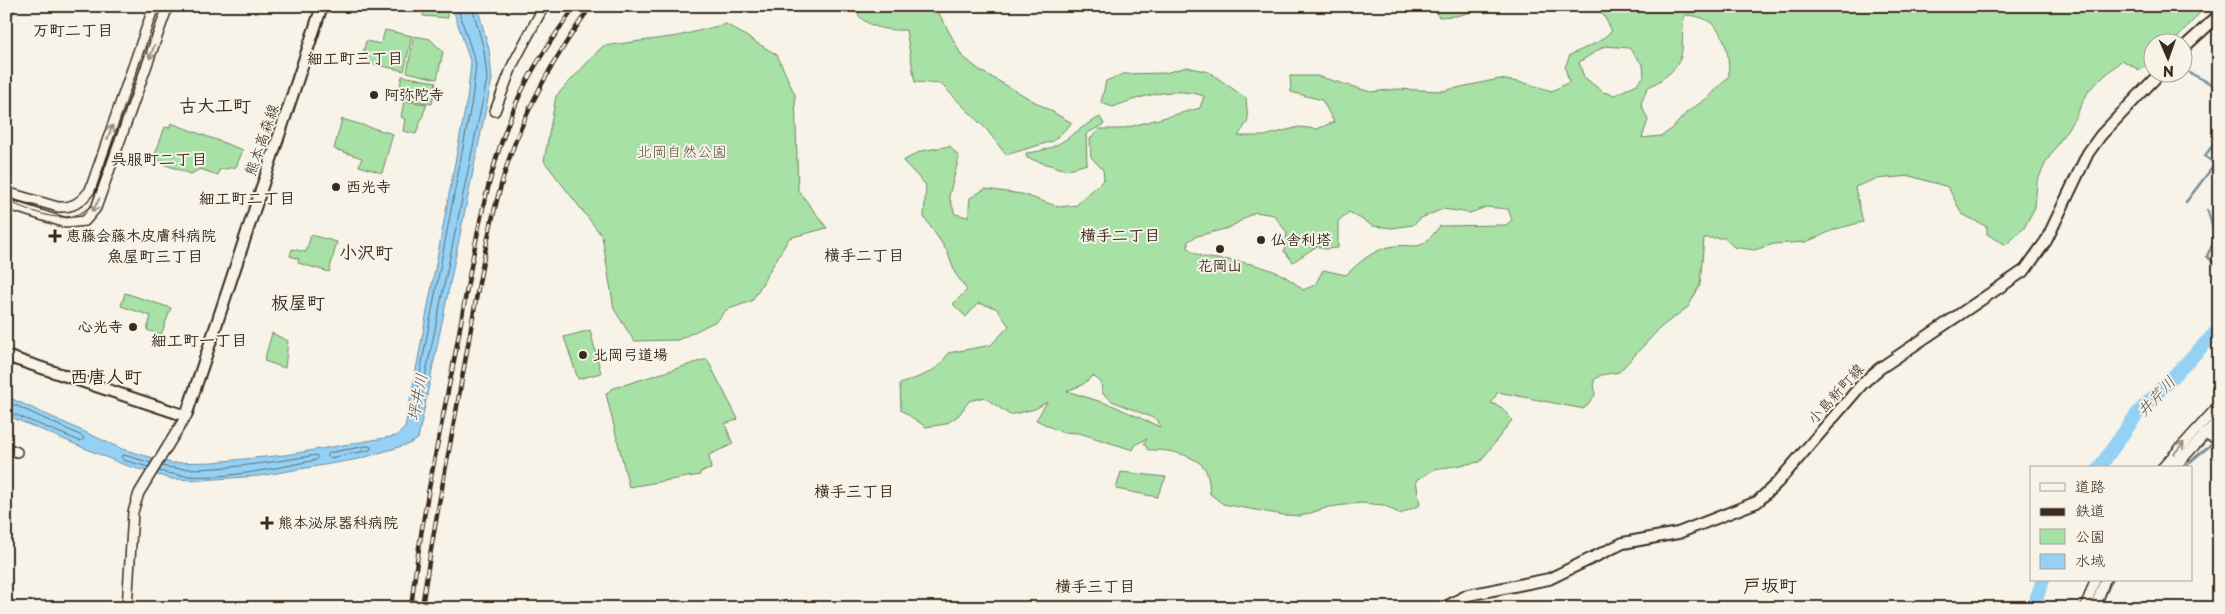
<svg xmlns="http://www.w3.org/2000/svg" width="2225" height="614" font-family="'Playpen Sans','Klee One',sans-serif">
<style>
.green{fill:#a7e1a6;stroke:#718662;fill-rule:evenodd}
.water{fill:#95d1f5;stroke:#718e9f}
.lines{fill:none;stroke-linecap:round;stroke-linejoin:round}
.shore{stroke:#5f6d74;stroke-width:1}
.stream{stroke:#718e9f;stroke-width:2.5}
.river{stroke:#95d1f5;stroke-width:14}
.minor-casing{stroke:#3b2a1e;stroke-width:12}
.major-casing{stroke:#3b2a1e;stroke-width:14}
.minor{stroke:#f7f3e8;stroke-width:9}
.major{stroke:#f7f3e8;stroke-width:10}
.tram{stroke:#3b2a1e;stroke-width:1}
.rail-casing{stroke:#3b2a1e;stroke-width:4.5}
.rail{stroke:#f7f3e8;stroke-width:2.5;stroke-dasharray:8;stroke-linecap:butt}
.oneway{stroke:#998e83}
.poi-dot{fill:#3b2a1e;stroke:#f7f3e8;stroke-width:2}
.labels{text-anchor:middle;stroke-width:4;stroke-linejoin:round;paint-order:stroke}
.poi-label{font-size:15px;font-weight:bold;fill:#3b2a1e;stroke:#f7f3e8;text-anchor:start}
.street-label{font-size:15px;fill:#3b2a1e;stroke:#f7f3e8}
.park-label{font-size:15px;fill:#565840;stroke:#f7f3e8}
.neighbourhood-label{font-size:16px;font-weight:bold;fill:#3b2a1e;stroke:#f7f3e8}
.water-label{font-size:16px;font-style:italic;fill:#525454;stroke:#f7f3e8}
.quarter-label{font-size:18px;font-weight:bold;fill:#3b2a1e;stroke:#f7f3e8}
</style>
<rect width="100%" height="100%" fill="#f7f3e8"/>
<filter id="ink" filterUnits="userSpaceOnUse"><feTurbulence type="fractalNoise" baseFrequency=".02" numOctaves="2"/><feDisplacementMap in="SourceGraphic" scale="10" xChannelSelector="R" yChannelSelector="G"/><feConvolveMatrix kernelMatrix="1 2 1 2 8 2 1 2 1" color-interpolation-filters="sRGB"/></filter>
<g filter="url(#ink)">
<path class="green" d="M 425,6 L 445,6 L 448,18 L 423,16 Z
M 853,6 L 935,6 L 962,56 L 981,71 L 1072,123 L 1053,141 L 1006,155 L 987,130 L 941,84 L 915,82 L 906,30 C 886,31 861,27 853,6 Z
M 1431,6 L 1493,6 L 1456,16 L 1439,17 Z
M 1593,6 L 2206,6 L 2174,42 L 2152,42 L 2152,63 L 2139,70 L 2122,60 L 2089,90 L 2076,116 L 2046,162 L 2037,182 L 2035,207 L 2024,228 L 2006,245 L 1987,234 L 1987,227 L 1962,214 L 1948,187 L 1910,176 L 1876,179 L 1855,187 L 1863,222 L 1836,229 L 1806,242 L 1774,244 L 1754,250 L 1734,247 L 1724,238 L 1704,238 L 1700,285 L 1688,307 L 1661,327 L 1619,372 L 1601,375 L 1594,380 L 1595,395 L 1584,409 L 1498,392 L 1491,403 L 1501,407 L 1512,420 L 1480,462 L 1435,469 L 1416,480 L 1420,505 L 1400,514 L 1384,505 L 1361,503 L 1329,507 L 1301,516 L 1283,515 L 1223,504 L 1210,494 C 1209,484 1209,471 1201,464 C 1188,453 1163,449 1148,450 L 1144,443 L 1147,439 L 1136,444 L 1133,450 L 1079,433 L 1061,432 L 1036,420 L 1047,402 L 1035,409 L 1010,415 L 984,397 L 969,401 L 959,415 L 946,424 L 926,427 L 901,410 L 900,384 C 920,376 938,373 948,353 L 991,345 L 1009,326 L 996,308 L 978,303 L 966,317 L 953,304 L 967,290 L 955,273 L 947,251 L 924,217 L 926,185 L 903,161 L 921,151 L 950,146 L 959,157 L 949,196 L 955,214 L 968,217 L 970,198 L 985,189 L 1022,194 L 1059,207 L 1077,205 C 1085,194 1096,189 1104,179 L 1103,170 L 1091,157 L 1090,139 L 1099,129 L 1121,129 L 1200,108 L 1204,96 C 1175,86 1141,96 1113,107 L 1101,103 L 1106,81 L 1123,74 L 1165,73 L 1187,67 L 1209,72 L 1246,98 L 1248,121 L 1238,136 L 1264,136 L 1299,127 L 1317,129 L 1334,122 L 1322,100 L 1291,92 L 1290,76 L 1317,76 L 1371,92 L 1397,89 L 1442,91 L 1499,79 L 1525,83 L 1552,91 L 1569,82 L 1565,67 L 1570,55 L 1598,42 L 1612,31 L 1604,16 ZM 1685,15 C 1722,16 1729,45 1729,76 L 1710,96 L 1686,113 L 1672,129 L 1661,136 L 1642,138 L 1648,120 L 1641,104 L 1647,88 C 1660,81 1674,73 1680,59 C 1684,51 1681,27 1685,15 ZM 1605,46 L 1629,48 L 1643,65 L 1644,76 L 1637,84 L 1615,95 L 1603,92 L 1584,77 L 1579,62 ZM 1486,207 L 1508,209 L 1512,220 L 1506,225 L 1440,226 C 1416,257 1419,241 1389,247 C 1371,251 1359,263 1346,275 L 1323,270 L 1315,285 L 1303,290 C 1282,271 1263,266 1236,261 C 1218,258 1202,261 1188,248 L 1188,241 L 1197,236 L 1229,228 L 1255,212 L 1274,215 L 1287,233 L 1284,251 L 1293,262 L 1317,246 L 1324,249 L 1338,248 L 1338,221 L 1349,212 L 1373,226 L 1392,228 L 1413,225 L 1421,218 L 1443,209 L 1470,213 ZM 1093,376 L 1101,382 L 1102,393 L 1112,401 L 1158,420 L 1160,427 L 1114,406 L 1067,391 L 1082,385 Z
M 726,24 L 777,55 L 795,95 L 798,190 L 827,228 L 789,238 L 752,301 L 726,310 L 718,320 L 678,340 L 634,341 L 614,309 L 602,236 L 544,161 L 556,96 L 603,46 L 678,36 Z
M 385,30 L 412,36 L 404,71 L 361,61 L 366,41 L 381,44 Z
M 414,36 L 430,39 L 443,52 L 437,79 L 407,72 Z
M 402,76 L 436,82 L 432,104 L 404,99 L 404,94 L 399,93 Z
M 404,101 L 427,104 L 416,134 L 403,131 L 405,119 L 401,117 Z
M 1100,117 L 1104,124 L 1086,134 L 1087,164 L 1066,170 L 1027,158 L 1026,153 C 1063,150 1070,132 1100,117 Z
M 342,119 L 393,134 L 382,173 L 359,166 L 362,158 L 334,149 Z
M 171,123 L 243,150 L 236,167 L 219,170 L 218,175 L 200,169 L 191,174 L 163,164 L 159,159 L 154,157 L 165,127 L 169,128 Z
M 311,235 L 337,242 L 329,272 L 298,263 L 299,259 L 290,256 L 292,249 L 306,252 Z
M 125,293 L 171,308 L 161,335 L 147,330 L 151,316 L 121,306 Z
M 590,330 L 601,373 L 578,379 L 564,337 Z
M 272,333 L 288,341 L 285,368 L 264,361 Z
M 707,359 L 738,419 L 725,424 L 733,444 L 709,455 L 711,469 L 700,472 L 700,475 L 629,487 L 606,394 L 611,389 Z
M 1121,472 L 1166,477 L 1157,497 L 1116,489 Z"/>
<path class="water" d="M 452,6 L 477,6 L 489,49 L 492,79 L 418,439 L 409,444 L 359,459 L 259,476 L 201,480 L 171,479 L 122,464 L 6,415 L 6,396 L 122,449 L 171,463 L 213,462 L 285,455 L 396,436 L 405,428 L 467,99 L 471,64 Z"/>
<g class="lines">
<path class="shore" d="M 457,6 L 476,64 L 472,100 L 412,415 L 415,418 L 417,416 L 487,79 L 484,50 L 472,6
M 6,401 L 82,436 L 84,439 L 80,441 L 6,411
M 368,446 L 371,447 L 370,450 L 330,458 L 327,456 L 329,453 Z
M 148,467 L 123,460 L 121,456 L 124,455 L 151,463
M 159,471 C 206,485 270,469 316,460 L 318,457 L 316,455 C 281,461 194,475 162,466"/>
<path class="stream" d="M 2190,73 L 2219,88
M 2186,202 L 2215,164 L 2205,156 L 2219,136
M 2207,210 C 2212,219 2211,228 2216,237 L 2207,256 L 2219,268
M 2185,468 C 2194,456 2205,451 2215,441
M 2102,602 L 2112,580"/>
<path class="river" d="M 2099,468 L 2137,414 L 2219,329
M 2033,608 L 2043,580"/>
<g class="minor-casing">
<path id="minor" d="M 6,17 L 10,6
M 495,111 L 513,64 L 544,6
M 6,192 L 58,207 C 73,208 81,202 90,190 L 154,6
M 6,204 L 66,223 L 85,221 L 96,208 L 168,6
M 2204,434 L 2219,439
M 6,448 L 17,452
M 2162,468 L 2219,405
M 2174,468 L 2219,419
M 127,608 L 133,512 L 139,493 L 186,416
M 2085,608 L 2095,580
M 2095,608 L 2105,580"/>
</g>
<g class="major-casing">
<path id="major" d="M 2182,49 L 2219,15
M 6,356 L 186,416 L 322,6
M 1444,608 L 1468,595 L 1549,579 L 1623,543 L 1678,533 L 1757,502 L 1778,482 L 1863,383 L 1879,369 L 2025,270 L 2046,241 L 2088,153 L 2101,135 L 2161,72"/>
</g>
<use href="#minor" class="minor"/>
<use href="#major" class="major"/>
<path class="tram" d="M 6,201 C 34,211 68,230 92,204 L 162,6"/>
<g class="rail-casing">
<path id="rail" d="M 411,608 C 420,526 437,446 453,366 C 470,277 481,183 518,99 C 533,66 554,35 576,6
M 422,608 C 432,533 448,459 461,384 C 475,309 485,232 509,159 C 528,104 557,53 591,6"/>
</g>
<use href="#rail" class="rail"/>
</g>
<defs><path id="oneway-shaft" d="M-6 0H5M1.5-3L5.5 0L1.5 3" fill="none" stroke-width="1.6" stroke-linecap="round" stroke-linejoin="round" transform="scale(1.25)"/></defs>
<g class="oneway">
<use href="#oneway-shaft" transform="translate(152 52) rotate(109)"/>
<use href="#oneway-shaft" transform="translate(110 132) rotate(-70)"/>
<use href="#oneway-shaft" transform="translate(96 205) rotate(118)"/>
<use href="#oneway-shaft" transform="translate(2179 448) rotate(-49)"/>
</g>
</g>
<g class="poi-dot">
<circle cx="374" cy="95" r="5"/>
<circle cx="336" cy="187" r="5"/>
<path d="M52.5 228.5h5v5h5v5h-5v5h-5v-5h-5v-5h5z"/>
<circle cx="1261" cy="240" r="5"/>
<circle cx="1220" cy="249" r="5"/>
<circle cx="133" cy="327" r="5"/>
<circle cx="583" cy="355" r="5"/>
<path d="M264.5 515.5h5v5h5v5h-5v5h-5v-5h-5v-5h5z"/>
</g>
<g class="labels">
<g class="poi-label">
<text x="384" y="100">阿弥陀寺</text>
<text x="346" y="192">西光寺</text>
<text x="66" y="241">恵藤会藤木皮膚科病院</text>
<text x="1271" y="245">仏舎利塔</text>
<text x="1220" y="271" text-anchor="middle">花岡山</text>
<text x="123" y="332" text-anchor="end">心光寺</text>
<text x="593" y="360">北岡弓道場</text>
<text x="278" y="528">熊本泌尿器科病院</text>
</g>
<g class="street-label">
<text transform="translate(262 140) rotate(-71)" y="5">熊本高森線</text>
<text transform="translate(1836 394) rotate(-48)" y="5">小島新町線</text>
</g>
<g class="park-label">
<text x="682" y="157">北岡自然公園</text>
</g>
<g class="neighbourhood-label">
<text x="73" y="36">万町二丁目</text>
<text x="355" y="64">細工町三丁目</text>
<text x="159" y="165">呉服町二丁目</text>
<text x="247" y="204">細工町二丁目</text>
<text x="1120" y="241">横手二丁目</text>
<text x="864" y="261">横手二丁目</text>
<text x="155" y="262">魚屋町三丁目</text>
<text x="199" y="346">細工町一丁目</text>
<text x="854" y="497">横手三丁目</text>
<text x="1095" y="592">横手三丁目</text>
</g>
<g class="water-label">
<text transform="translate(2156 396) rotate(-47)" y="6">井芹川</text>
<text transform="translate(417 397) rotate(-79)" y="6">坪井川</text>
</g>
<g class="quarter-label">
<text x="215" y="112">古大工町</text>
<text x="366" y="259">小沢町</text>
<text x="298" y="309">板屋町</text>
<text x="106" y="383">西唐人町</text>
<text x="1770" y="592">戸坂町</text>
</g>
</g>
<rect width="2225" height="614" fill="none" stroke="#f7f3e8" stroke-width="25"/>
<rect x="12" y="12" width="2200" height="589" fill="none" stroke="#3b2a1e" stroke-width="2" filter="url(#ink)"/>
<rect x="2030" y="466" width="162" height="115" fill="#f7f3e8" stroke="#aca397"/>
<rect x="2040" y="483" width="25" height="8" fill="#f7f3e8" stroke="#aca397"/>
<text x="2075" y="492" font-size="15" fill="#3b2a1e">道路</text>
<rect x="2040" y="508" width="25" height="8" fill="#3b2a1e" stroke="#aca397"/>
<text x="2075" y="516" font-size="15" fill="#3b2a1e">鉄道</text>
<rect x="2040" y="529" width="25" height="15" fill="#a7e1a6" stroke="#aca397"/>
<text x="2075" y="542" font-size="15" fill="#3b2a1e">公園</text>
<rect x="2040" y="554" width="25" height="15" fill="#95d1f5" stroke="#aca397"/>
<text x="2075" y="566" font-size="15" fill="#3b2a1e">水域</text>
<g transform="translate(2168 58) rotate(178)"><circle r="24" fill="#f7f3e8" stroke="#aca397"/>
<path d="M0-4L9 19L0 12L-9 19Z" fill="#3b2a1e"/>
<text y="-8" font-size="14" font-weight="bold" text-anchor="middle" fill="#3b2a1e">N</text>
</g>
</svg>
